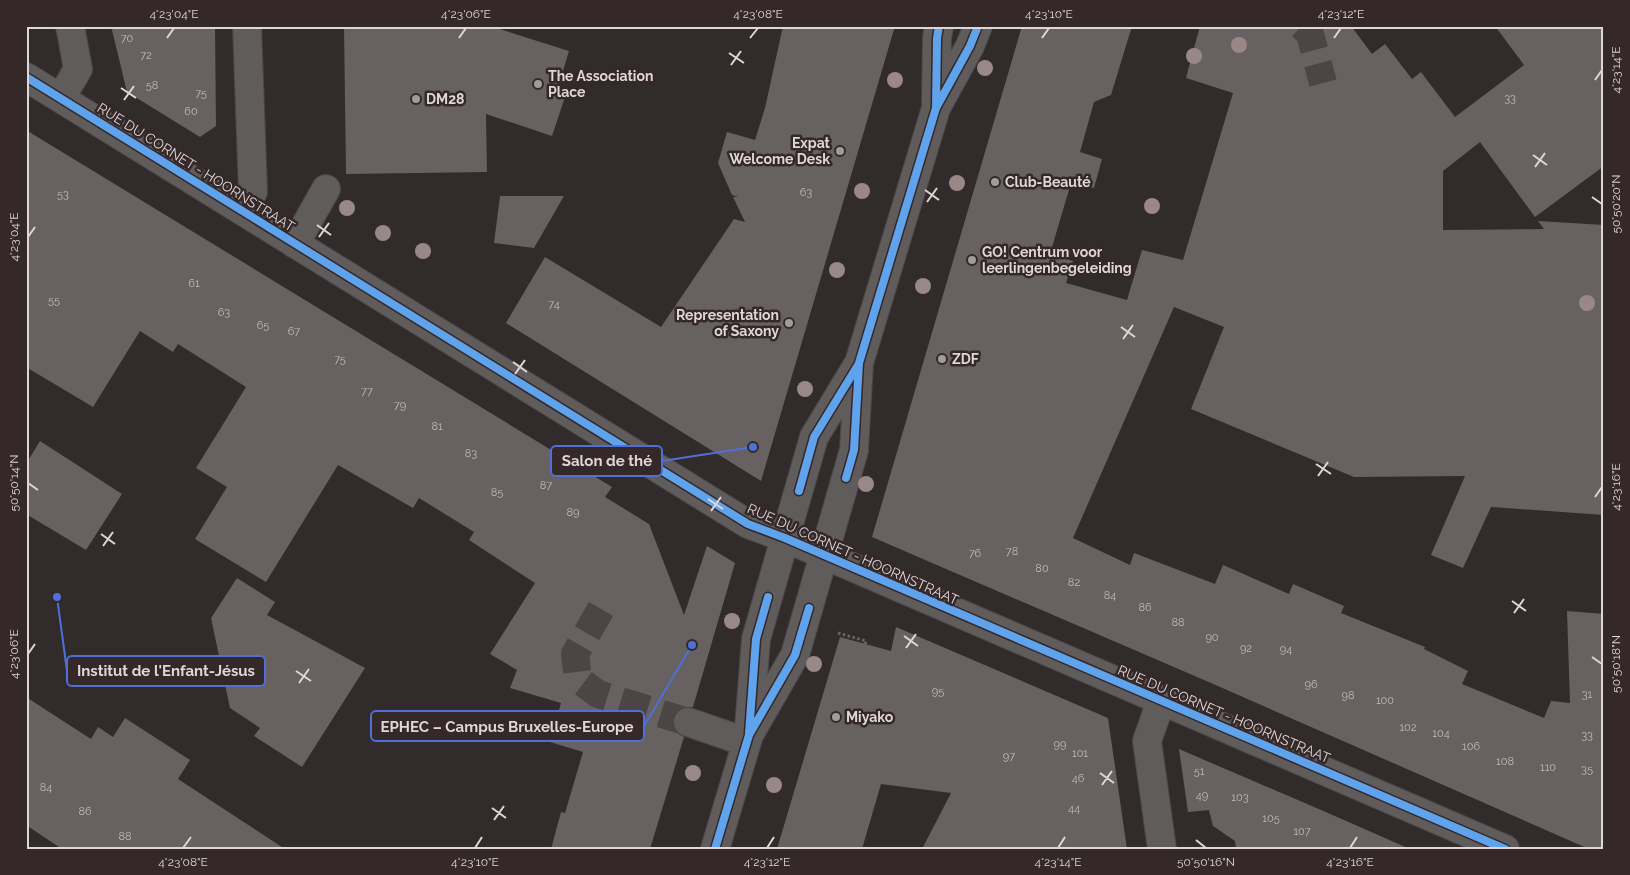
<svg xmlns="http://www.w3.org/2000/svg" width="1630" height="875" font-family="Raleway,sans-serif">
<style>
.building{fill:#676162}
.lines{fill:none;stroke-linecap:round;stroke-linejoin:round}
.minor-tunnel{stroke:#4b4545;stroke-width:28;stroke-dasharray:28 14;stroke-linecap:butt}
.minor-casing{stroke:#4c4647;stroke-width:30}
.path{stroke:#696465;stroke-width:3;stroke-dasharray:2.5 2.5;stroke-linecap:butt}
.minor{stroke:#615c5c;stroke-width:28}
.cycleway-casing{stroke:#342829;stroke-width:11}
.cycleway{stroke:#60a3ed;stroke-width:8}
.tree{fill:#9a8889}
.ticks{fill:none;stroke:#dfd6d7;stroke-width:2}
.poi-dot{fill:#a29a9b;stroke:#342829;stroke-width:2}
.labels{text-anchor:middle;stroke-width:5;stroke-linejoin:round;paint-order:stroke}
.number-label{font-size:11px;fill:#c1b9ba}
.poi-label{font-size:14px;font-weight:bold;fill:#dfd6d7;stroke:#342829;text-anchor:start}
.street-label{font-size:14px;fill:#dfd6d7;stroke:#342829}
.leader{fill:none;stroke:#4e70d8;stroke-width:2}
.callout-dot{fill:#4e70d8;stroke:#342829;stroke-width:2}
.callout{fill:#342829;stroke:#4e70d8;stroke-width:2}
.callout-label{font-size:15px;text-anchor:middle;font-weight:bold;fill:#dfd6d7}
.neatline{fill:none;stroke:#dfd6d7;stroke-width:2}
.ticks-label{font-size:12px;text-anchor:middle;fill:#dfd6d7}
</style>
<rect width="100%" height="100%" fill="#312b2b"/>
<path class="building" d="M 111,26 L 215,26 L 216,126 L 200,137 L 127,92 Z
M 344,26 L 490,26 L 569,51 L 556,94 L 565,97 L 552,136 L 486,114 L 487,172 L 346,174 Z
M 783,26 L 895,26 L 761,481 L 506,323 L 545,257 L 661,327 L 734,219 L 745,222 L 733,197 L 738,197 L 732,195 L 718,163 L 727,132 L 755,140 L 765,108 Z
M 1022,26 L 1132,26 L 1111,95 L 1094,102 L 1080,152 L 1102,159 L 1094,188 L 1071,183 L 1050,254 L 1073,261 L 1066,283 L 1127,300 L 1142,250 L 1183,260 L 1233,93 L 1186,78 L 1200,26 L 1351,26 L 1372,54 L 1385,44 L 1412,79 L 1421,72 L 1455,117 L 1524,65 L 1495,26 L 1604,26 L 1604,166 L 1535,217 L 1480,142 L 1443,171 L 1443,230 L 1544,229 L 1538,221 L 1604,225 L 1604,515 L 1491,507 L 1463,568 L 1431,555 L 1465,476 L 1354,477 L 1191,409 L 1224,327 L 1174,307 L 1073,538 L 1130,565 L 1134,553 L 1215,584 L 1223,565 L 1289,594 L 1293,584 L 1344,606 L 1341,613 L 1425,647 L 1424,649 L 1468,671 L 1462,684 L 1544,718 L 1551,701 L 1570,703 L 1567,611 L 1604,614 L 1604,849 L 1589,849 L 1211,683 L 872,537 Z
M 26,130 L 612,487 L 605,497 L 649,524 L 684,615 L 707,546 L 735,563 L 693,707 L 686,707 L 678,710 L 673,717 L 673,724 L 676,732 L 684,737 L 650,849 L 551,849 L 561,812 L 565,813 L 583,752 L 550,742 L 561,703 L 510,688 L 517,670 L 490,654 L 535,583 L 469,540 L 474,532 L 419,498 L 413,508 L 338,465 L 266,582 L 195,539 L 227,487 L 196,468 L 246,387 L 178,344 L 173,352 L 140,331 L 93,407 L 26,367 Z
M 500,196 L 564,196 L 534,248 L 494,243 Z
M 40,441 L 122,494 L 86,550 L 26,514 L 26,464 Z
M 237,578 L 275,602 L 267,615 L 365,668 L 302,767 L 254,736 L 260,728 L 230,708 L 211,618 Z
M 896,627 L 1108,718 L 1127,849 L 922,849 L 951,793 L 881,784 L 862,849 L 777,849 L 840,637 L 891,651 Z
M 26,697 L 91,739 L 98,727 L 113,737 L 125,718 L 190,760 L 178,779 L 285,849 L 62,849 L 26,825 Z
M 1179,749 L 1328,813 L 1410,849 L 1236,849 L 1235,841 L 1213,826 L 1209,810 L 1188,812 Z"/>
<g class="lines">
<path class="minor-tunnel" d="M 1302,26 L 1310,34 L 1323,83
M 601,609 L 575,654 L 578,679 L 598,694 L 688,722"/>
<g class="minor-casing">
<path id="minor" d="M 26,77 L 748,524 L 785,538 L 1505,849
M 61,98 L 78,69 L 70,26
M 936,104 L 937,38 L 939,26
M 242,211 L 253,192 L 247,26
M 295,244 L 326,189
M 1161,701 L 1147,741 L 1162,849
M 688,722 L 746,742
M 749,728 L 756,639 L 814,437 L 857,366
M 715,849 L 749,735 L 795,655 L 854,450 L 859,363 L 936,108 L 970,46 L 978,26"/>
</g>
<path class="path" d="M 838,633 L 866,641 L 865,644"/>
<use href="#minor" class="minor"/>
<g class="cycleway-casing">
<path id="cycleway" d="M 26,77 L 748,524 L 785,538 L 1505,849
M 936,106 L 937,38 L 939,26
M 846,478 L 854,450 L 859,363 L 936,108 L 970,46 L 978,26
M 799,491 L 814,437 L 858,365
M 749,733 L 756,639 L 768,597
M 715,849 L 749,735 L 795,655 L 809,608"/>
</g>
<use href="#cycleway" class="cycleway"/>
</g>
<g class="tree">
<circle cx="1239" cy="45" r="8"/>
<circle cx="1194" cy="56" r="8"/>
<circle cx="985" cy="68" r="8"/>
<circle cx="895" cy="80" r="8"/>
<circle cx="957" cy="183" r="8"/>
<circle cx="862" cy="191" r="8"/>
<circle cx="1152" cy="206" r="8"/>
<circle cx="347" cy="208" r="8"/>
<circle cx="383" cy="233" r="8"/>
<circle cx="423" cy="251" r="8"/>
<circle cx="837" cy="270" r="8"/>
<circle cx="923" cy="286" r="8"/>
<circle cx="1587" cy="303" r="8"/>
<circle cx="805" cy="389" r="8"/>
<circle cx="866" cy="484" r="8"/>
<circle cx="732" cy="621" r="8"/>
<circle cx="814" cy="664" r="8"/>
<circle cx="693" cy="773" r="8"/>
<circle cx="774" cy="785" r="8"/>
</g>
<path class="ticks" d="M 167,38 L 174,28M 459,38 L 466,28M 750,38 L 758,28M 1042,38 L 1049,28M 1334,38 L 1341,28M 729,53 L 744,63M 731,65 L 741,51M 1595,80 L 1602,70M 121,88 L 136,98M 124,100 L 134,86M 1533,155 L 1547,165M 1535,167 L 1545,153M 925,190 L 939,200M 1592,197 L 1602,204M 927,202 L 937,188M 317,225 L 331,235M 28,237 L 35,227M 319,237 L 329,223M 1121,327 L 1135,337M 1123,339 L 1133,325M 513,362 L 527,372M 515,374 L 525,360M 1316,464 L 1331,474M 1318,476 L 1328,462M 28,483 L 38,490M 1595,497 L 1602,487M 708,499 L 723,509M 711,511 L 721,497M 101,534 L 115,544M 103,546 L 113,532M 1512,601 L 1526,611M 1514,613 L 1524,599M 904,636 L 918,646M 906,648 L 916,634M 28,654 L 35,644M 1592,657 L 1602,664M 296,671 L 311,681M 299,683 L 309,669M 1100,773 L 1114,783M 1102,785 L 1112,771M 492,808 L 506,818M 494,820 L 504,806M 1196,840 L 1206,848M 183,848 L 191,837M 475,848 L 482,837M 767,848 L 774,837M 1058,848 L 1065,837M 1350,848 L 1357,837"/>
<g class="poi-dot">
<circle cx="538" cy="84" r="5"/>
<circle cx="416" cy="99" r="5"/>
<circle cx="840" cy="151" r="5"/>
<circle cx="995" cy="182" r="5"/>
<circle cx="972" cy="260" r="5"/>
<circle cx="789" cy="323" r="5"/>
<circle cx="942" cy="359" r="5"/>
<circle cx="836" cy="717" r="5"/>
</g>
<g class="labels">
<g class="number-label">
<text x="127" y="42">70</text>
<text x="146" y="59">72</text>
<text x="152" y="89">58</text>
<text x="201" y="97">75</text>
<text x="1510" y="102">33</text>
<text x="191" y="115">60</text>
<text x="806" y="196">63</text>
<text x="63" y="198">53</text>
<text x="194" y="287">61</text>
<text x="54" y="304">55</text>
<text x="554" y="308">74</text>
<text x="224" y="316">63</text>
<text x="263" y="329">65</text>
<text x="294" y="335">67</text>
<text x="340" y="363">75</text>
<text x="367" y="395">77</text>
<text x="400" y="409">79</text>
<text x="437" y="430">81</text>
<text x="471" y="457">83</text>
<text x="546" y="489">87</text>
<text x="497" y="496">85</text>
<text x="573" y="516">89</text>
<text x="1012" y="555">78</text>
<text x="975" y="557">76</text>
<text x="1042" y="572">80</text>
<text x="1074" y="586">82</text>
<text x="1110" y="599">84</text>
<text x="1145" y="611">86</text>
<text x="1178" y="626">88</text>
<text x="1212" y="641">90</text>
<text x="1246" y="652">92</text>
<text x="1286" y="653">94</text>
<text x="1311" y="688">96</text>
<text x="938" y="695">95</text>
<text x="1587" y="698">31</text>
<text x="1348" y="699">98</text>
<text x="1385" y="704">100</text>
<text x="1408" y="731">102</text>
<text x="1441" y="737">104</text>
<text x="1587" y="739">33</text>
<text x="1060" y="748">99</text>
<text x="1471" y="750">106</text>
<text x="1080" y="757">101</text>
<text x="1009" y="760">97</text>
<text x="1505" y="765">108</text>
<text x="1548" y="771">110</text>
<text x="1587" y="773">35</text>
<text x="1199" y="775">51</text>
<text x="1078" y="782">46</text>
<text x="46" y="791">84</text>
<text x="1202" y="799">49</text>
<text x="1240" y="801">103</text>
<text x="1074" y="812">44</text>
<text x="85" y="815">86</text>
<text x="1271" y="822">105</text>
<text x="1302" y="835">107</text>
<text x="125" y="840">88</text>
</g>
<g class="poi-label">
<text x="548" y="81">The Association<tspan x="548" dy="16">Place</tspan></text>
<text x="426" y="104">DM28</text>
<text x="830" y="148" text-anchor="end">Expat<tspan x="830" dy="16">Welcome Desk</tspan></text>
<text x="1005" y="187">Club-Beauté</text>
<text x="982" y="257">GO! Centrum voor<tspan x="982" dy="16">leerlingenbegeleiding</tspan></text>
<text x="779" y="320" text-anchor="end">Representation<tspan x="779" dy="16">of Saxony</tspan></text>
<text x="952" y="364">ZDF</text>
<text x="846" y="722">Miyako</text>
</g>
<g class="street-label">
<text transform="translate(196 167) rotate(32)" y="5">RUE DU CORNET - HOORNSTRAAT</text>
<text transform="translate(853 554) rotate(24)" y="5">RUE DU CORNET - HOORNSTRAAT</text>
<text transform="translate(1224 714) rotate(23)" y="5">RUE DU CORNET - HOORNSTRAAT</text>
</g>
</g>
<path class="leader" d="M753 447L662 461M57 597L67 671M692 645L644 726"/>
<g class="callout-dot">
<circle cx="753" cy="447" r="5"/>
<circle cx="57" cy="597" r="5"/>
<circle cx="692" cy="645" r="5"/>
</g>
<g class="callout">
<rect x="551" y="446" width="111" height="30" rx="5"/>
<rect x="67" y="656" width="198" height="30" rx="5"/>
<rect x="371" y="711" width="273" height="30" rx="5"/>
</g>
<g class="callout-label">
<text x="607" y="466">Salon de thé</text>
<text x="166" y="676">Institut de l'Enfant-Jésus</text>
<text x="507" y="732">EPHEC – Campus Bruxelles-Europe</text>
</g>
<rect width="1630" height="875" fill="none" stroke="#342829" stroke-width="55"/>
<rect x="28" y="28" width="1574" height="820" class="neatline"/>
<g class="ticks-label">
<text x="174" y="18">4°23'04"E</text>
<text x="466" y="18">4°23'06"E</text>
<text x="758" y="18">4°23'08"E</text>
<text x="1049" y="18">4°23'10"E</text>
<text x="1341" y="18">4°23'12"E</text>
<text transform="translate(1616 70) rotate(-90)" y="4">4°23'14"E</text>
<text transform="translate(1616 204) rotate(-90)" y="4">50°50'20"N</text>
<text transform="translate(14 237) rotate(-90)" y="4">4°23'04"E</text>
<text transform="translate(14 483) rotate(-90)" y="4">50°50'14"N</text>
<text transform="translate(1616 487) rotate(-90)" y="4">4°23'16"E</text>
<text transform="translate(14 654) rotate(-90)" y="4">4°23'06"E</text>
<text transform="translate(1616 664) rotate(-90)" y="4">50°50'18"N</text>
<text x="183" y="866">4°23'08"E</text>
<text x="475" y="866">4°23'10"E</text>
<text x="767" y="866">4°23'12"E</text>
<text x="1058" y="866">4°23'14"E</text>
<text x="1206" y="866">50°50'16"N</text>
<text x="1350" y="866">4°23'16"E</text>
</g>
</svg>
